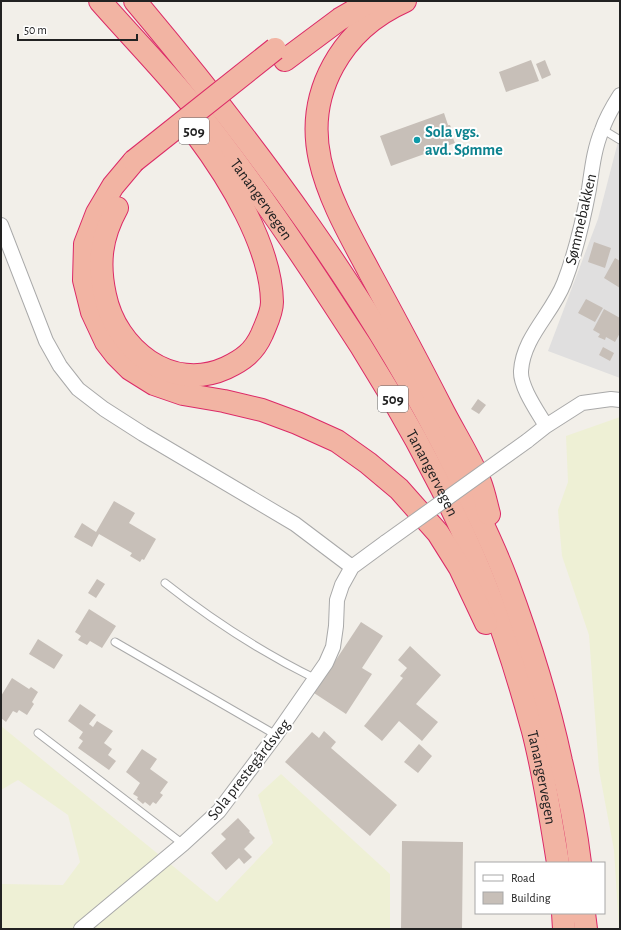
<svg xmlns="http://www.w3.org/2000/svg" width="621" height="930" font-family="'Alegreya Sans',sans-serif">
<style>
.residential{fill:#e0dfdf}
.farmland{fill:#eef0d5}
.building{fill:#c7bfb8}
.lines{fill:none;stroke-linecap:round;stroke-linejoin:round}
.service-casing{stroke:#a9a9a9;stroke-width:9}
.minor-casing{stroke:#a9a9a9;stroke-width:16}
.trunk-casing{stroke:#dc2a67;stroke-width:24}
.service{stroke:#fff;stroke-width:7}
.minor{stroke:#fff;stroke-width:14}
.trunk{stroke:#f2b4a3;stroke-width:22}
.minor-bridge-casing{stroke:#a9a9a9;stroke-width:16;stroke-linecap:butt}
.trunk-bridge-casing{stroke:#dc2a67;stroke-width:24;stroke-linecap:butt}
.minor-bridge{stroke:#fff;stroke-width:14}
.trunk-bridge{stroke:#f2b4a3;stroke-width:22}
.culture-dot{fill:#0f9aa8;stroke:#fff;stroke-width:1.5}
.labels{text-anchor:middle;stroke-width:4;stroke-linejoin:round;paint-order:stroke}
.shield{fill:#fff;stroke:#646464;stroke-width:1}
.shield-label{font-size:15px;font-weight:bold;fill:#222}
.culture-label{font-size:16px;font-weight:bold;fill:#0d838f;stroke:#fff;text-anchor:start}
.street-label{font-size:16px;fill:#222;stroke:#fff}
</style>
<rect width="100%" height="100%" fill="#f2efe9"/>
<path class="residential" d="M 620,134 L 620,378 L 548,351 L 598,219 Z"/>
<path class="farmland" d="M 620,417 L 620,929 L 619,929 L 614,850 L 599,770 L 589,635 L 562,556 L 558,510 L 568,482 L 566,436 Z
M 1,726 L 217,902 L 273,843 L 258,795 L 281,774 L 390,874 L 390,929 L 1,929 L 1,884 L 63,885 L 80,862 L 68,815 L 18,780 L 1,790 Z"/>
<path class="building" d="M 531,60 L 539,81 L 506,92 L 499,72 Z
M 545,60 L 551,75 L 542,79 L 536,64 Z
M 444,113 L 448,125 L 450,125 L 452,130 L 450,131 L 455,143 L 391,166 L 380,136 Z
M 594,242 L 611,248 L 605,268 L 588,262 Z
M 615,258 L 620,261 L 620,288 L 604,278 Z
M 586,299 L 603,308 L 595,322 L 578,313 Z
M 604,309 L 620,318 L 620,333 L 615,342 L 606,337 L 605,340 L 598,337 L 600,334 L 593,330 Z
M 603,347 L 614,353 L 610,361 L 599,355 Z
M 478,399 L 486,405 L 479,414 L 471,409 Z
M 114,501 L 135,513 L 129,523 L 156,539 L 144,560 L 142,559 L 140,562 L 130,556 L 132,553 L 99,534 L 92,547 L 74,537 L 82,523 L 96,532 Z
M 97,579 L 105,584 L 96,598 L 88,593 Z
M 89,609 L 116,626 L 102,648 L 90,641 L 87,645 L 78,640 L 81,636 L 75,632 Z
M 361,622 L 383,636 L 362,668 L 372,674 L 346,714 L 314,693 Z
M 38,639 L 63,655 L 54,669 L 29,654 Z
M 410,646 L 441,675 L 416,704 L 438,722 L 422,741 L 399,721 L 382,741 L 364,726 L 403,678 L 400,676 L 407,668 L 398,660 Z
M 12,678 L 29,689 L 31,687 L 38,692 L 32,702 L 34,704 L 27,715 L 19,710 L 17,713 L 13,711 L 6,722 L 1,718 L 1,696 Z
M 80,704 L 96,715 L 89,724 L 93,727 L 97,721 L 113,731 L 104,743 L 112,749 L 108,755 L 116,761 L 109,770 L 78,748 L 83,741 L 79,738 L 83,732 L 68,721 Z
M 324,731 L 336,742 L 331,748 L 397,805 L 370,836 L 285,762 L 312,732 L 319,738 Z
M 419,744 L 432,756 L 418,773 L 404,762 Z
M 142,749 L 157,759 L 150,769 L 168,782 L 160,793 L 163,795 L 156,804 L 153,802 L 150,806 L 145,802 L 143,804 L 137,799 L 138,797 L 133,794 L 140,783 L 126,772 Z
M 238,818 L 250,831 L 249,832 L 255,838 L 244,849 L 252,857 L 244,864 L 239,858 L 226,870 L 211,853 L 226,839 L 221,834 Z
M 402,841 L 463,842 L 462,929 L 401,929 Z"/>
<g class="lines">
<g class="service-casing">
<path id="service" d="M 602,129 L 620,140
M 165,583 C 212,620 263,653 316,679
M 115,642 L 276,735
M 38,733 L 183,844"/>
</g>
<g class="minor-casing">
<path id="minor" d="M 1,225 L 46,341 L 60,366 L 78,389 L 104,409 L 143,434 L 295,524 L 352,567
M 546,426 C 538,412 520,387 521,371 C 523,337 552,314 564,283 C 576,252 583,221 589,189 C 592,169 594,149 602,130 C 606,118 613,106 620,95
M 527,441 L 546,426 L 582,403 L 611,399 L 620,400
M 81,929 L 183,844 L 219,811 L 276,735 L 326,663 L 333,647 L 336,626 L 337,600 L 342,585 L 352,567 L 386,542"/>
</g>
<g class="trunk-casing">
<g id="trunk">
<path id="s1" d="M 100,1 C 129,34 161,67 189,101 C 240,165 287,232 331,300 C 372,361 409,424 442,489 C 458,521 474,555 487,589 C 505,635 520,683 533,731 C 544,774 551,819 558,863"/>
<path d="M 135,1 C 256,145 369,297 453,464 C 473,503 492,541 507,581 C 529,640 548,700 561,761 C 569,794 576,829 580,863"/>
<path d="M 405,1 C 342,29 305,92 320,160 C 329,200 351,237 370,273 C 394,317 418,362 441,407 C 453,431 470,457 480,482 C 484,492 486,503 489,514"/>
<path d="M 285,60 L 340,19 L 371,1"/>
<path d="M 134,161 L 113,186 L 97,213 L 85,244 L 84,280 L 92,312 L 106,342 L 116,355 L 130,369 L 154,384 L 183,394 L 224,401 L 262,410 L 297,423 L 337,441 L 368,463 L 399,489 L 438,533 L 460,568 L 486,623"/>
<path d="M 117,208 C 101,237 98,263 105,295 C 116,349 171,393 226,368 C 243,360 254,352 262,334 C 266,324 272,313 272,302 C 271,246 229,178 196,134"/>
<path d="M 563,913 L 564,929"/>
<path d="M 584,913 L 586,929"/>
</g>
</g>
<use href="#service" class="service"/>
<use href="#minor" class="minor"/>
<use href="#trunk" class="trunk"/>
<g class="minor-bridge-casing">
<path id="minor-bridge" d="M 386,542 L 527,441"/>
</g>
<g class="trunk-bridge-casing">
<path id="trunk-bridge" d="M 134,161 L 275,49"/>
</g>
<use href="#minor-bridge" class="minor-bridge"/>
<use href="#trunk-bridge" class="trunk-bridge"/>
</g>
<circle class="culture-dot" cx="417" cy="140" r="4"/>
<g class="labels">
<g class="shield">
<rect x="179" y="118" width="30" height="26" rx="3"/>
<rect x="378" y="386" width="30" height="26" rx="3"/>
</g>
<g class="shield-label">
<text x="194" y="136">509</text>
<text x="393" y="404">509</text>
</g>
<g class="culture-label">
<text x="425" y="137">Sola vgs.<tspan x="425" dy="18">avd. Sømme</tspan></text>
</g>
<g class="street-label">
<text dy="6" stroke="none"><textPath href="#s1" startOffset="256">Tanangervegen</textPath></text>
<text transform="translate(580 219) rotate(-77)" y="6">Sømmebakken</text>
<text dy="6" stroke="none"><textPath href="#s1" startOffset="579">Tanangervegen</textPath></text>
<text transform="translate(248 769) rotate(-52)" y="6">Sola prestegårdsveg</text>
<text dy="6" stroke="none"><textPath href="#s1" startOffset="904">Tanangervegen</textPath></text>
</g>
</g>
<rect width="621" height="930" fill="none" stroke="#222222" stroke-width="4"/>
<rect x="475" y="862" width="130" height="52" fill="#ffffff" stroke="#a7a7a7"/>
<rect x="483" y="875" width="20" height="6" fill="#ffffff" stroke="#a7a7a7"/>
<text x="511" y="882" font-size="12" fill="#222222">Road</text>
<rect x="483" y="892" width="20" height="12" fill="#c7bfb8" stroke="#a7a7a7"/>
<text x="511" y="902" font-size="12" fill="#222222">Building</text>
<path d="M18 34v6h119v-6" fill="none" stroke="#222222" stroke-width="2"/>
<text x="24" y="34" font-size="12" fill="#222222" stroke="#ffffff" stroke-width="3" paint-order="stroke">50 m</text>
</svg>
